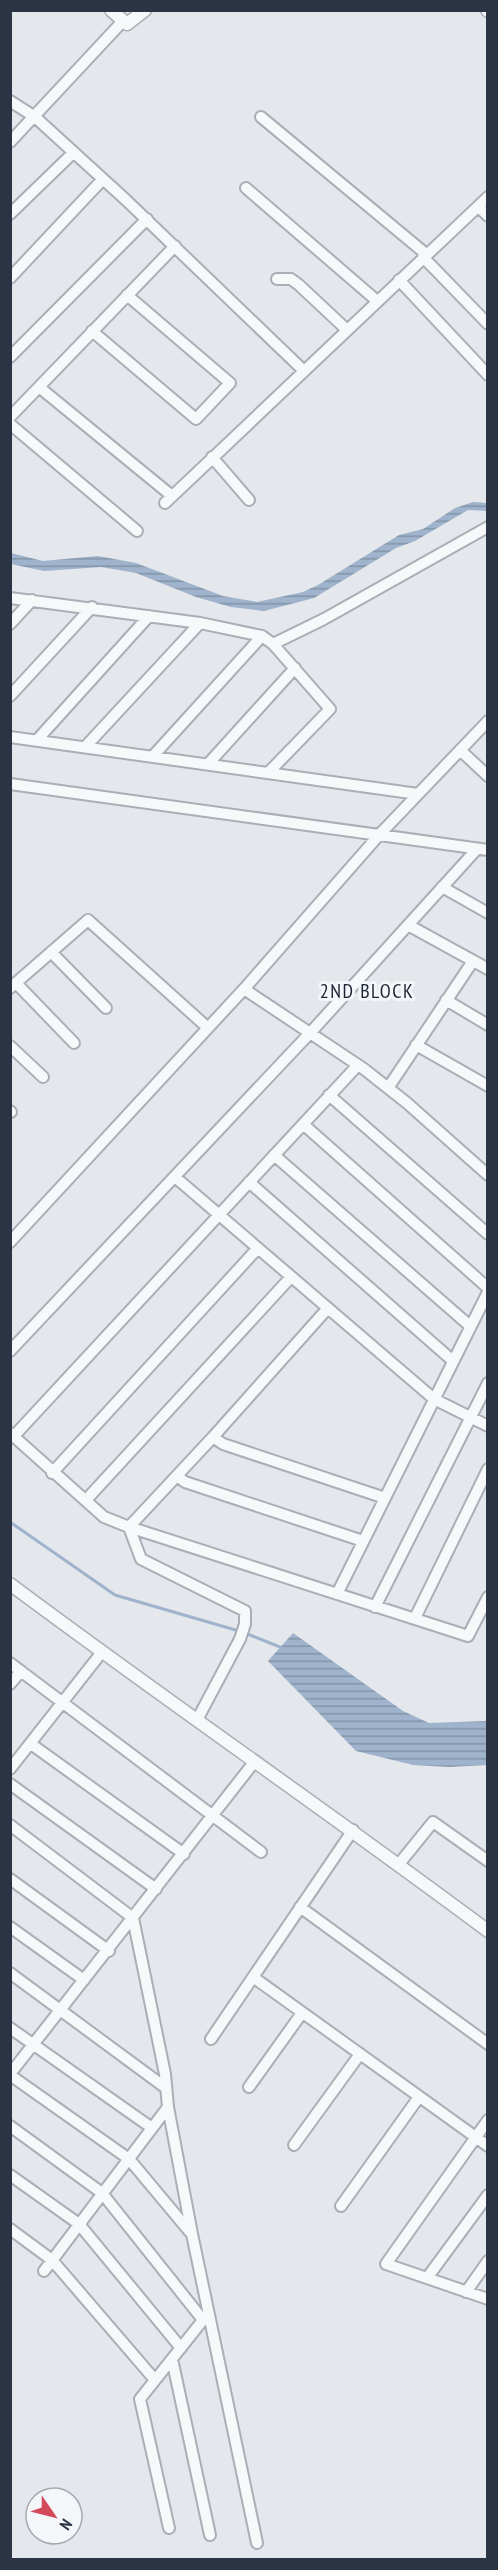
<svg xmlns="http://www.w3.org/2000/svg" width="498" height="2570" font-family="'PT Sans Narrow',sans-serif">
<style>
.water{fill:url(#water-rules)}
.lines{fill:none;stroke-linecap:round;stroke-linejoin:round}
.stream{stroke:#9fb4cc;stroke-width:3}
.minor-casing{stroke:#a9aeb7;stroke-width:14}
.tertiary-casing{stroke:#a9aeb7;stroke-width:15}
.minor{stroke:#f7f8fa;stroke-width:10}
.tertiary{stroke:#f7f8fa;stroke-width:12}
.labels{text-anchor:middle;stroke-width:6;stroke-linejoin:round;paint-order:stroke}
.quarter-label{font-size:20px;letter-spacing:1.5px;fill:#1d2536;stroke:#f4f6f9}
</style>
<defs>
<pattern id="water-rules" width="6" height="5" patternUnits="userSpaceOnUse" patternTransform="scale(1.5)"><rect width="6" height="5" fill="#9fb4cc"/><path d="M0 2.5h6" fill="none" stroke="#8293a7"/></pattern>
</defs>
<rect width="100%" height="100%" fill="#e4e7ec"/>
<path class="water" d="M 473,502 L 487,503 L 487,511 L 468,510 L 415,541 L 396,548 L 314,598 L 264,611 L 231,607 L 196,597 L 136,573 L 101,567 L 44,571 L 11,564 L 11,553 L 43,561 L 98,556 L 136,563 L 223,596 L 257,602 L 303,592 L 318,585 L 399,535 L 423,529 L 455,508 Z
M 293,1633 L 403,1711 L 429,1723 L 487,1721 L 487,1765 L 449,1767 L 413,1765 L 356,1751 L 268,1661 Z"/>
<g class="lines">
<path class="stream" d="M 10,1522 L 115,1595 L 239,1631
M 245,1633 L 280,1647"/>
<g class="minor-casing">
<path id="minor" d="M 10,101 L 35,117 L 126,200 L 303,370
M 261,117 L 426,254
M 10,142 L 123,21
M 246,188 L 376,300
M 479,207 L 488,216
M 10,214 L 73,153
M 423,257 L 488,324
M 10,278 L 103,179
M 277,279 L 291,279 L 299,285 L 346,329
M 399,280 L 488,375
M 92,331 L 196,419 L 230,383 L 127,295
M 10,357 L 147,219
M 39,387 L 172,496
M 10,417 L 175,246
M 10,424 L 137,531
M 212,457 L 249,500
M 165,503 L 488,197
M 10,598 L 200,623 L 262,636 L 273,644 L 324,619 L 488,527
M 10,624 L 32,600
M 10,696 L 92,607
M 10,737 L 418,794
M 37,740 L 149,616
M 86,746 L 200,623
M 460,750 L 488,776
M 153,756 L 262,636
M 208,764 L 295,668
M 268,773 L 330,709 L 273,644
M 10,784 L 488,850
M 442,887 L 488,913
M 408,925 L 488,969
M 51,952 L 106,1008
M 16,983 L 74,1043
M 10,988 L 88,920 L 208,1028
M 244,989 L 364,1069 L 407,1103 L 488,1175
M 446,1000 L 488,1025
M 416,1045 L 488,1086
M 10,1046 L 43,1077
M 388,1088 L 473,961
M 329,1095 L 488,1234
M 10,1111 L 11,1112
M 303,1124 L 488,1288
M 274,1155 L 470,1326
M 175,1177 L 434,1399 L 488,1426
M 249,1182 L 453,1361
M 10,1242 L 244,989 L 380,834 L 488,721
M 10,1351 L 311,1032 L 477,849
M 10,1433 L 104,1517 L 129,1527 L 468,1636 L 488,1597
M 13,1437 L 358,1065
M 213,1437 L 223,1444 L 385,1498
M 52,1473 L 258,1248
M 177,1476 L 185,1482 L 363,1541
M 86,1500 L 291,1277
M 337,1594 L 488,1292
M 375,1607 L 488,1383
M 415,1618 L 488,1469
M 10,1663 L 261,1852
M 10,1684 L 21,1671
M 197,1720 L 240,1639 L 245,1624 L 245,1611 L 141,1559 L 129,1527 L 213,1437 L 328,1308
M 31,1744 L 184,1854
M 10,1769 L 102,1652
M 10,1784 L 156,1889
M 10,1825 L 133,1918 L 165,2074 L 168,2107 L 192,2234 L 257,2543
M 399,1864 L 433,1822 L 488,1861
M 10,1879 L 109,1951
M 300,1907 L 488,2044
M 10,1927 L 84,1980
M 10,1973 L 166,2088
M 253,1977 L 488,2146
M 10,2028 L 152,2128
M 211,2039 L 353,1830
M 10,2074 L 255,1761
M 10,2075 L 129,2159 L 190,2232
M 249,2087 L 302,2013
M 488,2120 L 386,2264 L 488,2299
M 10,2126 L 102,2193 L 203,2320
M 294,2145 L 360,2054
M 10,2175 L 79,2224 L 181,2348
M 341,2206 L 419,2097
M 10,2229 L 52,2260 L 155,2380
M 44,2271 L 168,2107
M 427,2278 L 488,2195
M 466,2292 L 488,2261
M 172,2359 L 210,2535
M 169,2528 L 140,2399 L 207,2315"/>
</g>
<g class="tertiary-casing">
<path id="tertiary" d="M 111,10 L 127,24 L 145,10
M 487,10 L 488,11
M 10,1584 C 168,1702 330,1813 488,1931"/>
</g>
<use href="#minor" class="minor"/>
<use href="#tertiary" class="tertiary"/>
</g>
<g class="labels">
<g class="quarter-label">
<text x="367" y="998">2ND BLOCK</text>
</g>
</g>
<rect width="498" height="2570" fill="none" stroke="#2b3445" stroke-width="24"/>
<g transform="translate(54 2516) rotate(125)"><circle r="28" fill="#f4f6f9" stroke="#a4a8b1" stroke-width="1.5"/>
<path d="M0-4.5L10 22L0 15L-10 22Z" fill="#d1495b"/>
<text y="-9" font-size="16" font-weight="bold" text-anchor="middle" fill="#2b3445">N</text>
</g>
</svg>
